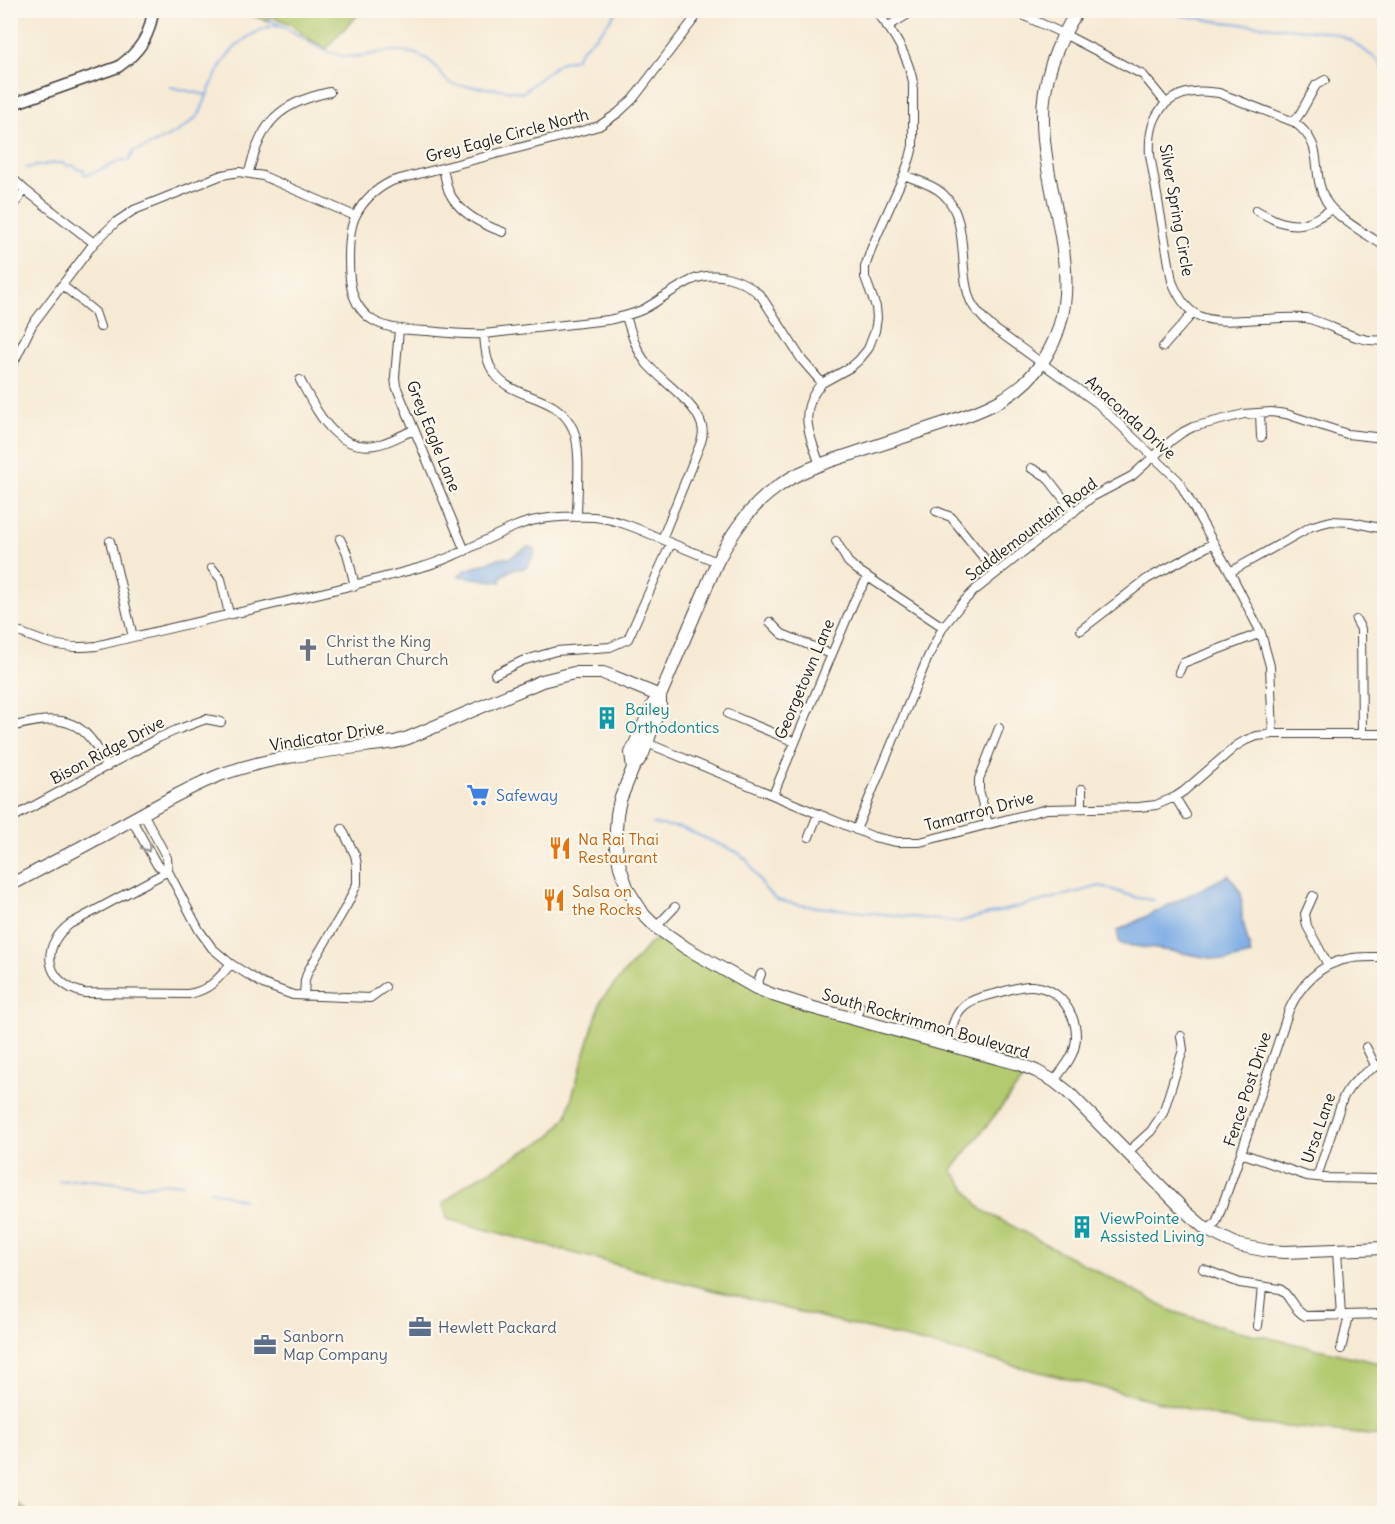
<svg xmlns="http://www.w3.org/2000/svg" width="1395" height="1524" font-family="Delius,sans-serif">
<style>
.green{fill:#b3ca6f;stroke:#687346;stroke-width:1.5}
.water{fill:#7babe5;stroke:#4c6480;stroke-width:1.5}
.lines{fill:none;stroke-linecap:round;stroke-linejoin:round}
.stream{stroke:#7babe5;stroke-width:2}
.minor-casing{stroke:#3d3b38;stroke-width:10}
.tertiary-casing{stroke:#3d3b38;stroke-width:13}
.secondary-casing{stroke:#3d3b38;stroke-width:14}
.minor{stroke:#fff;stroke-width:8}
.tertiary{stroke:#fff;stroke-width:10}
.secondary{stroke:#fff;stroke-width:12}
.oneway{stroke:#999}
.labels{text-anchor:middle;stroke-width:4.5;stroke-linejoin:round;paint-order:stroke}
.street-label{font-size:16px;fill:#1c1c1c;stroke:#fbf7ec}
.worship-label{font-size:16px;fill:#5b616d;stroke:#fbf7ec;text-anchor:start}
.culture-label{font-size:16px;fill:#0d838f;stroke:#fbf7ec;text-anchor:start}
.shop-label{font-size:16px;fill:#366cbe;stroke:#fbf7ec;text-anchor:start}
.food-label{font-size:16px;fill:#c56008;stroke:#fbf7ec;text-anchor:start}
.service-label{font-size:16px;fill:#4e5e75;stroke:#fbf7ec;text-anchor:start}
</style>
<rect width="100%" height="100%" fill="#fbf7ec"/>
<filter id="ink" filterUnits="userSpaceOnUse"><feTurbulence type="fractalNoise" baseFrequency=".0167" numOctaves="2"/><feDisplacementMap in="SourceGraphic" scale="12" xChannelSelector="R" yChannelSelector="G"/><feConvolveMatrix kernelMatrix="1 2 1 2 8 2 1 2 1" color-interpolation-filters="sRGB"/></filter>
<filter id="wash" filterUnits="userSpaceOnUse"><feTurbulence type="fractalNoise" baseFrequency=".008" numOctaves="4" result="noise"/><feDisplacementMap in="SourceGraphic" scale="24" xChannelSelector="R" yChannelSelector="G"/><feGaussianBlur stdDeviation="1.35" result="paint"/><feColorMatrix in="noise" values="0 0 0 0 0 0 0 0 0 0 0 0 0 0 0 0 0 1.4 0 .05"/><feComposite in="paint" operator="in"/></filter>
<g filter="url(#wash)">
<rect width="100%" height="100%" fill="#f6ead4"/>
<path class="green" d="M 240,11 L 361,11 C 351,25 335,34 327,49 L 309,39 L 289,23 L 270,16 L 267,21 Z
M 671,938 L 773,995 L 1019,1064 L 1024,1078 L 952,1170 L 982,1210 L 1172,1311 L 1226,1328 L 1384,1364 L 1384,1439 L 1380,1436 L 1244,1423 L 696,1286 L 447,1219 L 443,1204 L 466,1184 L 550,1137 L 567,1116 L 574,1090 L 601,1000 L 652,941 Z
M 11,1499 L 30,1513 L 11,1513 Z"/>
<path class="water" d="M 528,547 L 533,548 L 535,552 L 527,567 L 520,569 L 513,569 L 502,576 L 501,582 L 459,576 L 464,571 L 500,558 L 509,558 Z
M 1229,875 L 1241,893 L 1242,917 L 1251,955 L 1226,961 L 1178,952 L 1120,944 L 1117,931 Z"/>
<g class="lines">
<path class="stream" d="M 1171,10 L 1179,15 L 1221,22 L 1329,32 L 1341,36 L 1352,41 L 1380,62 L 1384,71
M 269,20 L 280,25
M 171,87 L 206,95
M 26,168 L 54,163 L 63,163 L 68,166 L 73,165 L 77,169 L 84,170 L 85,175 C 91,174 116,164 121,160 L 129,161 L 134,151 L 142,149 C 163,139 185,131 200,113 C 214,79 223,47 259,31 C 266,27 274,25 282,25 C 307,40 329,60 361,56 C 376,54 391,49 406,52 C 416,53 428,58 435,66 C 440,71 443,79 450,83 C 455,86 462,86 468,86 C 484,89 507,88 522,93 L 559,63 L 575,59 L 581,50 L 602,30 L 618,10
M 653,824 L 682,828 L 737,852 L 747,860 L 765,889 L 777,900 L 799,905 L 958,922 L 1101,886 L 1138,898 L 1154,900
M 59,1181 L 84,1179 L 142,1186 L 171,1183 L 183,1184
M 209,1190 L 243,1200"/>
</g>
</g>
<g filter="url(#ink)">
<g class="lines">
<g class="minor-casing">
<path id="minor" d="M 701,10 L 633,99 L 618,113 L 599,126 L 549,140 L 392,181 C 376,189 364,199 356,215 C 347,231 347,280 354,297 C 357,306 365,316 374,321 C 390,330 410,330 428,331 C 447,333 465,335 484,334 L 608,320 C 620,317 632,315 644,309 C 660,300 675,288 692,280 C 716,270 742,278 761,296 L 802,360 L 822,383 L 851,367 L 859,360 L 868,349 L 875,331 L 877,318 L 876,307 L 865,277 L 865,267 L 872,247 L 904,175 L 910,158 L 913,146 L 913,82 C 908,56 892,30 875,10
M 1010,10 L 1018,13 L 1064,34 L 1143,75 L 1166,103
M 887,27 L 915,10
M 1294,122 L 1301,112 L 1316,85 L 1325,80
M 443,168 C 445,176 446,185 449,192 C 459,213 483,225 503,232
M 249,172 C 261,122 279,103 330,92
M 904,175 C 916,180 932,184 942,193 C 971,218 957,270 971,302 C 976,312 984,319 992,327 L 1097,403 L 1178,480 L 1230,572 L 1261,633 L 1270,666 L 1273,734
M 10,176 L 25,190 L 94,243
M 10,210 L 25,190
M 1256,210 C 1273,220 1292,230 1311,221 C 1318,218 1325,213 1332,209
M 1384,246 C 1368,235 1336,218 1326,201 C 1309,171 1328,147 1294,122 L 1219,93 C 1173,85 1147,108 1150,155 L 1172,281 C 1188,322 1207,322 1246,320 C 1266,319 1286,317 1306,318 C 1332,324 1357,344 1384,340
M 62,285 L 95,312 L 100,327
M 626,316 C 631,333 636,350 647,364 C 662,381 694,402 701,423 C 704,430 703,436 701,442 L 662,539
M 399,329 L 395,377 L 396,386 L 465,551
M 484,334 C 485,345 485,356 490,366 C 507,403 555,389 573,429 C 582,448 577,494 577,517
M 1163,347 L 1193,313
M 10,370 L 32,325 L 94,243 L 116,222 L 134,210 L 222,175 L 239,172 L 263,176 L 355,216
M 300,380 C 317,411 336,455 380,444 C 392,441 403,434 414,430
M 1260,413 L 1261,437
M 820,465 C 809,433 797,411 822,383
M 1031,468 L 1046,476 L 1074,512
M 936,511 L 951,517 L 996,573
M 340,539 L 347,553 L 355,586
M 110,541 L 133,637
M 836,541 L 848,562 L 856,569 L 943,627
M 212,568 L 221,579 L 229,614
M 1230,572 L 1312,526 L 1331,521 L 1351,522 L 1384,529
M 1356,620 L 1361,629 L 1362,734
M 770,622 L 782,634 L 831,654
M 10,628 C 42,642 61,650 96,646 C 205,619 315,597 422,567 C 455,558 483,540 514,527 C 538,516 568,516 594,517 C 616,519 639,529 659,538 C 678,546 698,554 717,562
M 1081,630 L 1147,579 L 1214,543
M 1179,672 L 1183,663 L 1261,633
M 495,674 L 522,661 L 556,651 L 610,647 L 628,639 L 671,543
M 728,714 L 795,742
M 10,727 C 41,720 71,711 93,742 C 99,749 102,759 107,767
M 647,743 L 874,837 L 897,842 L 920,842 L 1047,809 L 1139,807 L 1156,805 L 1175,797 L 1184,791 L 1236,746 L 1246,740 L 1257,736 L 1273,734 L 1384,734
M 1082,789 L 1082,808
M 773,795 L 855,599 L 868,577
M 1175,797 L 1186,815
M 143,813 L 167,858 L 168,871 L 199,930 L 212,948 L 231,964 L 263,984 L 293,995 L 370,998 L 385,987
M 10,819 L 158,738 L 179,729 L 206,719 L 221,722
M 132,820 L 157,865 L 168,871
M 988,824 L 979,790 L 979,779 L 999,728
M 856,830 L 928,657 L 943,627 L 963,602 L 974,591 L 1092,497 L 1132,476 L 1172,440 L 1183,432 L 1193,427 L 1244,414 L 1271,412 L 1286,414 L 1347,434 L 1384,438
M 809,837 L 818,814
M 168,871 L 70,924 C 39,947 45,983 84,993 L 188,994 C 210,990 217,980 231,964
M 1313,896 L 1305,914 L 1307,926 L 1328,965
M 656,927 L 675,907
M 756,988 L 761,974
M 304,996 L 305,980 L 308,971 L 347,905 L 357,884 L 357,865 L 355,855 L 342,829
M 856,1019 L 860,1006
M 948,1044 C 951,1031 953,1016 964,1006 C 973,998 987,996 998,993 C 1012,989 1025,984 1039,987 C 1064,992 1080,1021 1075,1045 C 1073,1058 1062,1070 1054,1081
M 1366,1047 L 1376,1067
M 1128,1152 L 1151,1131 L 1163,1113 L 1183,1050 L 1181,1036
M 1241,1153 L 1307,1176 L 1326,1178 L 1377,1179
M 1317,1177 L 1343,1098 C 1353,1080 1365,1071 1384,1063
M 1207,1230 L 1216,1223 L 1241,1153 L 1289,1010 C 1300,986 1319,964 1347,959 C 1359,956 1372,957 1384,957
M 1337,1251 L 1341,1316
M 1203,1269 L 1240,1283 L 1280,1289 C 1291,1296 1291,1308 1305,1316 L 1384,1314
M 1258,1326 L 1262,1287
M 1341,1349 L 1349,1316"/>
</g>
<g class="tertiary-casing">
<path id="tertiary" d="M 10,105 L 118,67 C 139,52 150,37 153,10"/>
</g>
<g class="secondary-casing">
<path id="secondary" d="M 660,696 L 660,706 L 647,743 L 642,756 L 633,768 L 620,800 L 617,814 L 616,830 L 616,847 L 620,867 L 628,890 L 644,915 L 656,927 L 686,948 L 756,988 L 773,995 L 810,1007 L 1019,1064 L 1036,1071 L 1054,1081 L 1068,1092 L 1185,1211 L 1207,1230 L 1238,1245 L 1268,1251 L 1285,1252 L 1384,1248
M 633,768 L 631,753 L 653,704 L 660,696 L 717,562 C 732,533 749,507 776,488 C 799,470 827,462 855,453 C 885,443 915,433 945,423 C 985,410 1019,397 1043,361 C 1093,286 1044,202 1043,121 C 1042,81 1056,44 1078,10
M 10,885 C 51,864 91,842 131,820 C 160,804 189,787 220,775 C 274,755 338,750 395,742 L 408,738 L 542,681 L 574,673 L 603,673 L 614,677 L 660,696"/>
</g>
<use href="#minor" class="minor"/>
<use href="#tertiary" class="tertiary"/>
<use href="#secondary" class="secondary"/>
</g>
<defs><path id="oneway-chevron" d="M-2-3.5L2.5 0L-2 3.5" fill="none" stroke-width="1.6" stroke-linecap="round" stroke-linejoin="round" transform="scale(1.5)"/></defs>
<use class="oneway" href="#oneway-chevron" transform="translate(147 848) rotate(61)"/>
</g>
<defs>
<g id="church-bare" transform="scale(1.8)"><path d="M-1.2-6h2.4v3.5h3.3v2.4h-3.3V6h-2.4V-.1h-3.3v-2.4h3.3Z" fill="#6b7280" stroke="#fbf7ec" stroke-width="2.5" paint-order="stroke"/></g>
<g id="building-bare" transform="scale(1.8)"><path d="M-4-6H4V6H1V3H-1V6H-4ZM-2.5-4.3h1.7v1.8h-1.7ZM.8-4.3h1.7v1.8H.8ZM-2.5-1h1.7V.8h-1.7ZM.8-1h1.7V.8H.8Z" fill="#0f9aa8" stroke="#fbf7ec" stroke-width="2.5" paint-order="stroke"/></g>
<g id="supermarket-bare" transform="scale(1.8)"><path d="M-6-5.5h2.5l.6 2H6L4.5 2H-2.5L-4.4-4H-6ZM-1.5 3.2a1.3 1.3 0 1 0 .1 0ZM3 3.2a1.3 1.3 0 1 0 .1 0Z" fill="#3f7fe0" stroke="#fbf7ec" stroke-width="2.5" paint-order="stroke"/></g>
<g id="restaurant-bare" transform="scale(1.8)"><path d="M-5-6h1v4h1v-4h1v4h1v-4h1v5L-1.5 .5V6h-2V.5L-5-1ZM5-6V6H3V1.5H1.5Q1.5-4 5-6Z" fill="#e8710a" stroke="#fbf7ec" stroke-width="2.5" paint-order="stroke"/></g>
<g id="office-bare" transform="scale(1.8)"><path d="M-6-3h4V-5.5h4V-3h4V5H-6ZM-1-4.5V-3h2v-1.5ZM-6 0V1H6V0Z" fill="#5c6f8a" stroke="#fbf7ec" stroke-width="2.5" paint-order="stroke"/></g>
</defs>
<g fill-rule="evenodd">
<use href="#church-bare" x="308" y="650"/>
<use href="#building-bare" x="607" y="718"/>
<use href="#supermarket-bare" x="478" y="795"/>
<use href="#restaurant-bare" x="560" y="848"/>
<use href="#restaurant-bare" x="554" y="900"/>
<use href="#building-bare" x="1082" y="1227"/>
<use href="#office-bare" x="420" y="1327"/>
<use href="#office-bare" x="265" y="1345"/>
</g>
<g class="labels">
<g class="street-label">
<text transform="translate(507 135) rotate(-15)" y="6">Grey Eagle Circle North</text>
<text transform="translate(1177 210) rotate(80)" y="6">Silver Spring Circle</text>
<text transform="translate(1131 417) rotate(42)" y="6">Anaconda Drive</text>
<text transform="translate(434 436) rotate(68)" y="6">Grey Eagle Lane</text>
<text transform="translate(1031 529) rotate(-37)" y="6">Saddlemountain Road</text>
<text transform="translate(804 679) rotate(-67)" y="6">Georgetown Lane</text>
<text transform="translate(327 736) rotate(-9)" y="6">Vindicator Drive</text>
<text transform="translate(107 750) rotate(-28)" y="6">Bison Ridge Drive</text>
<text transform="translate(979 811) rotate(-15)" y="6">Tamarron Drive</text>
<text transform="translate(926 1023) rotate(16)" y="6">South Rockrimmon Boulevard</text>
<text transform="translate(1247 1089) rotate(-72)" y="6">Fence Post Drive</text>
<text transform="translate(1318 1128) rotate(-71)" y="6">Ursa Lane</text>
</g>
<g class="worship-label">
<text x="326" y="647">Christ the King<tspan x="326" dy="18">Lutheran Church</tspan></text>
</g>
<g class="culture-label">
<text x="625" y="715">Bailey<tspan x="625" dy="18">Orthodontics</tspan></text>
<text x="1100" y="1224">ViewPointe<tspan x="1100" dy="18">Assisted Living</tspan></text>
</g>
<g class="shop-label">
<text x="496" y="801">Safeway</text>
</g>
<g class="food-label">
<text x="578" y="845">Na Rai Thai<tspan x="578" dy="18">Restaurant</tspan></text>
<text x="572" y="897">Salsa on<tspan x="572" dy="18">the Rocks</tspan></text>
</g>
<g class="service-label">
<text x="438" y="1333">Hewlett Packard</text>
<text x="283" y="1342">Sanborn<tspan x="283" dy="18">Map Company</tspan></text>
</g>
</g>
<rect width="1395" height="1524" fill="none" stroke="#fbf7ec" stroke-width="36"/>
</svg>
